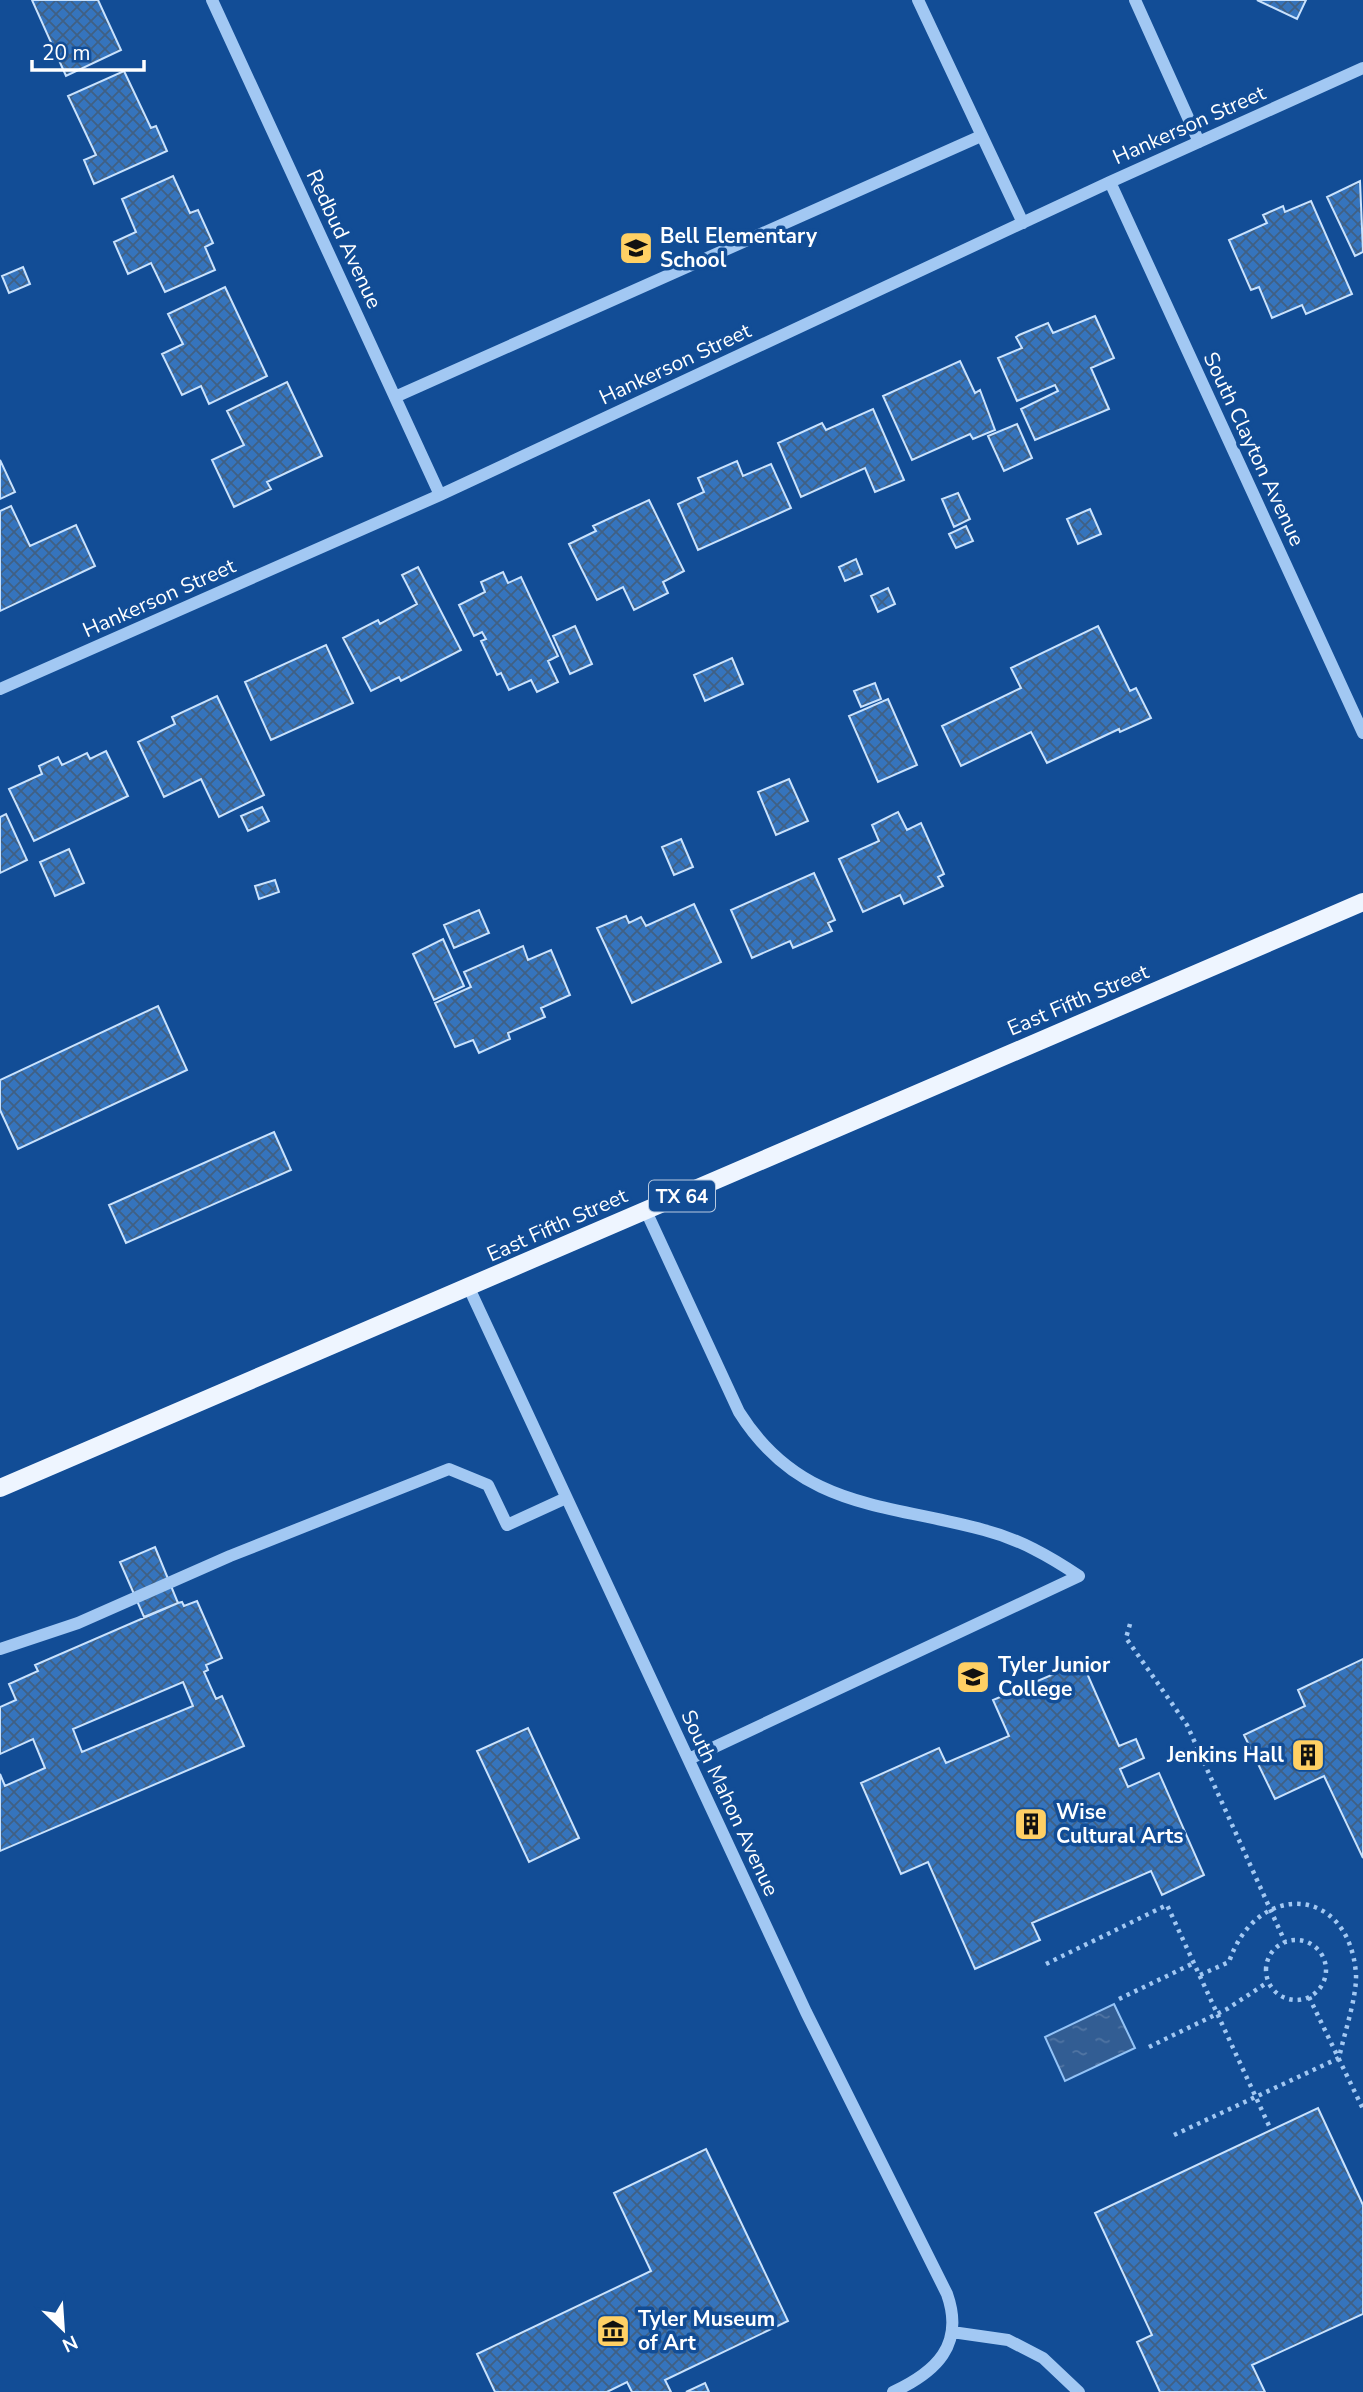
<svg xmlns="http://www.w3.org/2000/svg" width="1363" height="2392" font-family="'Nunito Sans',sans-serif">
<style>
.water{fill:url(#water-ripples);stroke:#93c3f7;stroke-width:2}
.building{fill:url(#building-cross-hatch);stroke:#c9e2fd;stroke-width:2;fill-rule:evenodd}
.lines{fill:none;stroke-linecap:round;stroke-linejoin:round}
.path{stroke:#a2c8f3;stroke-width:4.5;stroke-dasharray:3.5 5;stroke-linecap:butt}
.minor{stroke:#a2c8f3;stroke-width:12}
.major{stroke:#eef5ff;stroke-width:18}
.labels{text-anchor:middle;stroke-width:7;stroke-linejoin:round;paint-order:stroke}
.shield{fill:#124d96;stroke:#b8cae0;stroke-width:2}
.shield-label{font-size:19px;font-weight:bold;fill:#fff}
.street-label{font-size:21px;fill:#fff;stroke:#124d96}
.poi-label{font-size:21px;font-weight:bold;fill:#fff;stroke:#124d96;text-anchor:start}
</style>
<defs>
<pattern id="water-ripples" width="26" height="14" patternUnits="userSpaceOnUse" patternTransform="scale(1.75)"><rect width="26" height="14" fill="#325d93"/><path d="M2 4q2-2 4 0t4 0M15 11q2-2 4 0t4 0" fill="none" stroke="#5175a3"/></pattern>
<pattern id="building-cross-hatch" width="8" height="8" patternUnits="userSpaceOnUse" patternTransform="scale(1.75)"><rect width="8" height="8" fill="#3574bd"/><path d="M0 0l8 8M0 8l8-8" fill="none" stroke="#406084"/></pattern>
</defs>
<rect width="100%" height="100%" fill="#124d96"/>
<path class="water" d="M 1114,2004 L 1135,2048 L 1065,2081 L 1045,2037 Z"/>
<path class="building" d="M 32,0 L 98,0 L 121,50 L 66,76 Z
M 1257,0 L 1306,0 L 1297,19 Z
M 124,71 L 151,128 L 156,126 L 167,151 L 94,184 L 84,160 L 96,155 L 68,96 Z
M 173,176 L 190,213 L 198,210 L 213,243 L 205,247 L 215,270 L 165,292 L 151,263 L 128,274 L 114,242 L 136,232 L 122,199 Z
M 1360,181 L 1363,252 L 1355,256 L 1327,197 Z
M 1311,201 L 1352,294 L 1306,314 L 1302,305 L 1272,318 L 1259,287 L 1251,290 L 1229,240 L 1267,223 L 1263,215 L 1283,206 L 1285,212 Z
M 23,267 L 30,284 L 9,293 L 2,276 Z
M 225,287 L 267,376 L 209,404 L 201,386 L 182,395 L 162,354 L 183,344 L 168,314 Z
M 1095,316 L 1114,358 L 1091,368 L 1109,409 L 1035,440 L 1021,409 L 1058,391 L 1055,385 L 1017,401 L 998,358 L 1022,348 L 1016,337 L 1019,335 L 1048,323 L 1053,333 Z
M 960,361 L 975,393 L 980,390 L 995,430 L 973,439 L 970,434 L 912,460 L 883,396 Z
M 287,382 L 322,456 L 267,482 L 271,489 L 234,507 L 212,460 L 244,445 L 227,411 Z
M 873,409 L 904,480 L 875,492 L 865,468 L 801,497 L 778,443 L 822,423 L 826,430 Z
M 1017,424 L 1032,458 L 1004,471 L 988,436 Z
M 0,460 L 15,492 L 0,499 Z
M 737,461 L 743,476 L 771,464 L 791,508 L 698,550 L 678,504 L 704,492 L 698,478 Z
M 958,493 L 970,519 L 954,527 L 942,499 Z
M 649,500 L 684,571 L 663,582 L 668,593 L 634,610 L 623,587 L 597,600 L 569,544 L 596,531 L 593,526 Z
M 11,506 L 30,546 L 76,525 L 95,566 L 0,611 L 0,511 Z
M 1090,509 L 1101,534 L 1078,544 L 1067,519 Z
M 966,526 L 973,541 L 956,548 L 949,534 Z
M 856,559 L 862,574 L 845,581 L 839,567 Z
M 418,567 L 461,650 L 401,681 L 399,677 L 371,691 L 343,638 L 378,620 L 380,624 L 417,604 L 402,575 Z
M 503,572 L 508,583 L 521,577 L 558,656 L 548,661 L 558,682 L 537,692 L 531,680 L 509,690 L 501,673 L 497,675 L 481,641 L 486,639 L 482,632 L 474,636 L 459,605 L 485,592 L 481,582 Z
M 888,588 L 895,604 L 878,612 L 871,596 Z
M 575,626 L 592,664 L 570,674 L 553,636 Z
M 1098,626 L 1130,691 L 1136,688 L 1151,718 L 1120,732 L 1119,729 L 1047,763 L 1031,732 L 961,766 L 942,726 L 1021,688 L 1011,668 Z
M 326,645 L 353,703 L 271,740 L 245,682 Z
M 732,658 L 743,684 L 705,701 L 694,675 Z
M 875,683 L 881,699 L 861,707 L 854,691 Z
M 217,696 L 264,795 L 219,817 L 201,779 L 164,797 L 138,742 L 175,724 L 172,717 Z
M 888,699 L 917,765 L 878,782 L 849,716 Z
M 106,751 L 128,796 L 34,841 L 9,789 L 42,774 L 39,766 L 58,757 L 62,765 L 87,753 L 90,759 Z
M 789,779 L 808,821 L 776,835 L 758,792 Z
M 262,807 L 269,821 L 248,831 L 241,816 Z
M 898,812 L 907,830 L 921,823 L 944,874 L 938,877 L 943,886 L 904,904 L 900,895 L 863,912 L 839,859 L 879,841 L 872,825 Z
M 6,814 L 27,860 L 0,873 L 0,817 Z
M 681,839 L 693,867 L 674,875 L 662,847 Z
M 69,849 L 84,883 L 55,896 L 40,862 Z
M 814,873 L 835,920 L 828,923 L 832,931 L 793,948 L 790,941 L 752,958 L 731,910 Z
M 275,880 L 279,892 L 259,899 L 255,886 Z
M 694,904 L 721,962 L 632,1003 L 597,928 L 626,916 L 629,923 L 641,917 L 646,926 Z
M 479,910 L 489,933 L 454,948 L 444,925 Z
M 443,939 L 464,986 L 434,1000 L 413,954 Z
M 523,946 L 528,960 L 551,950 L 570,995 L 541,1008 L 545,1017 L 508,1033 L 510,1039 L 479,1053 L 473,1040 L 455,1047 L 435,1003 L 471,987 L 464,972 Z
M 158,1006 L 187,1070 L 18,1149 L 0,1110 L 0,1080 Z
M 274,1132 L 291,1170 L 126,1243 L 109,1205 Z
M 155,1547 L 178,1603 L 144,1617 L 120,1562 Z
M 197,1601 L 222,1658 L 206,1665 L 208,1670 L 204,1672 L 216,1699 L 222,1696 L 244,1746 L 0,1851 L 0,1774 L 5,1786 L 45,1768 L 33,1739 L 0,1754 L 0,1707 L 16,1700 L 9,1684 L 38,1671 L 35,1665 L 178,1603 L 182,1602 L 184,1606 ZM 183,1682 L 193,1706 L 82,1752 L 73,1729 Z
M 1363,1659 L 1363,1858 L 1324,1776 L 1275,1799 L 1244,1735 L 1305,1706 L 1298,1690 Z
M 1082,1662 L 1119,1746 L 1136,1739 L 1144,1758 L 1120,1769 L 1128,1787 L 1159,1773 L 1204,1875 L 1162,1895 L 1151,1871 L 1032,1923 L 1040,1940 L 975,1969 L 928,1862 L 901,1874 L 861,1783 L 939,1748 L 946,1763 L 1009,1736 L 993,1700 Z
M 528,1728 L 579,1838 L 529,1862 L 477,1751 Z
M 1318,2108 L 1363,2205 L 1363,2314 L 1252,2365 L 1265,2392 L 1160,2392 L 1137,2342 L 1152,2335 L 1095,2213 Z
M 706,2149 L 788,2321 L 665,2380 L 671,2392 L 632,2392 L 627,2382 L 607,2392 L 495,2392 L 477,2354 L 651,2271 L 614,2193 Z
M 705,2383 L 709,2392 L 686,2392 Z"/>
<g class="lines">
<path class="path" d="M 1130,1624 L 1126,1638 L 1187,1725 L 1285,1942
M1266 1970a30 30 0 1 1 60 0a30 30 0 1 1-60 0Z
M 1046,1964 L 1167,1905 L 1271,2130
M 1309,1997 L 1363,2109
M 1119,1999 L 1194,1963
M 1149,2047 L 1227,2009 L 1268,1982
M 1174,2135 L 1339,2058 C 1344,2034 1357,1997 1356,1974 C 1349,1884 1256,1881 1229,1962 L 1200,1975"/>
<path class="minor" d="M 212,0 L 440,495
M 918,0 L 1023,223
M 1135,0 L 1199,142
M 1110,182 L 1363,733
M 395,397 L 981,136
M 0,689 L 440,495 L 1110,182 L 1363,68
M 646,1211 L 739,1412 C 800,1509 884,1503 984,1530 C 1019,1539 1049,1556 1079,1576
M 469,1288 L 806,2012 L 947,2294 C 965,2345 936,2372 893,2392
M 0,1649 L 78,1623 L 230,1556 L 449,1469 L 488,1485 L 507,1525 L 566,1498
M 689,1759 L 1079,1576
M 952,2332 L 1008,2340 L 1043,2358 L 1079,2392"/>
<path class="major" d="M 0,1488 L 1363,902"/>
</g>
<defs>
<g id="school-square" transform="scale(1.75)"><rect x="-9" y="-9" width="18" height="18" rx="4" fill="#ffd064" stroke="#124d96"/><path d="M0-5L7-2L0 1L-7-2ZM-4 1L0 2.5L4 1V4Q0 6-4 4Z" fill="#111"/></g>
<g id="university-square" transform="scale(1.75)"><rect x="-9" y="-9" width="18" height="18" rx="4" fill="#ffd064" stroke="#124d96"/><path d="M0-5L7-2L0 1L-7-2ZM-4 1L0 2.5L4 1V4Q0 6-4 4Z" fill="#111"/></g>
<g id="building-square" transform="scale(1.75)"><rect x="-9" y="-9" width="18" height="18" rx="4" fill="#ffd064" stroke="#124d96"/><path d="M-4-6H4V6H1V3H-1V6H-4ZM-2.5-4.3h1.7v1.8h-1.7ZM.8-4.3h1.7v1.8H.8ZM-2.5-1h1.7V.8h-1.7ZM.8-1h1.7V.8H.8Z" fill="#111"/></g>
<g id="museum-square" transform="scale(1.75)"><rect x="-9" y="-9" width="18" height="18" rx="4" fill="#ffd064" stroke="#124d96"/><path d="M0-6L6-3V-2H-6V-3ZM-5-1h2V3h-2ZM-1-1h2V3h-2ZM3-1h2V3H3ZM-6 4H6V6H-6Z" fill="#111"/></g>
</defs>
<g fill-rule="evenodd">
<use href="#school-square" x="636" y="248"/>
<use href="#university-square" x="973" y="1677"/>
<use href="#building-square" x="1308" y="1755"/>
<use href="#building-square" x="1031" y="1824"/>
<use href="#museum-square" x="613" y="2331"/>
</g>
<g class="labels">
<rect class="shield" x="649" y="1180.5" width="66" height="31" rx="5"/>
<g class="shield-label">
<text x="682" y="1203">TX 64</text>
</g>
<g class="street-label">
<text transform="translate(1189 125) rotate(-24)" y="7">Hankerson Street</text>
<text transform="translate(344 239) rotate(65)" y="7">Redbud Avenue</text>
<text transform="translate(675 364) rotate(-25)" y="7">Hankerson Street</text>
<text transform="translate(1254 449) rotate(65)" y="7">South Clayton Avenue</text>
<text transform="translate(159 598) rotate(-24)" y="7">Hankerson Street</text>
<text transform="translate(1078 1000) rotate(-23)" y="7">East Fifth Street</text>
<text transform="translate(557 1225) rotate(-24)" y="7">East Fifth Street</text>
<text transform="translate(730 1803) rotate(65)" y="7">South Mahon Avenue</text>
</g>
<g class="poi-label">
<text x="660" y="243">Bell Elementary<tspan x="660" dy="24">School</tspan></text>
<text x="998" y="1672">Tyler Junior<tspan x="998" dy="24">College</tspan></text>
<text x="1284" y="1762" text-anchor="end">Jenkins Hall</text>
<text x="1056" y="1819">Wise<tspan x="1056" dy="24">Cultural Arts</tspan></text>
<text x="638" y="2326">Tyler Museum<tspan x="638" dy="24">of Art</tspan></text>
</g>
</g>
<g transform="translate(63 2329) rotate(155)" stroke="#124d96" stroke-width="5" paint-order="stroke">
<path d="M0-5L12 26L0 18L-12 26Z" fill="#ffffff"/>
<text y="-10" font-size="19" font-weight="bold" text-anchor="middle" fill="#ffffff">N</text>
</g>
<path d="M32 60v10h112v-10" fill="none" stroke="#ffffff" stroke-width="3.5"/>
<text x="42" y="60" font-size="21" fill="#ffffff" stroke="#124d96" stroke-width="5" paint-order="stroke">20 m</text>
</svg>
